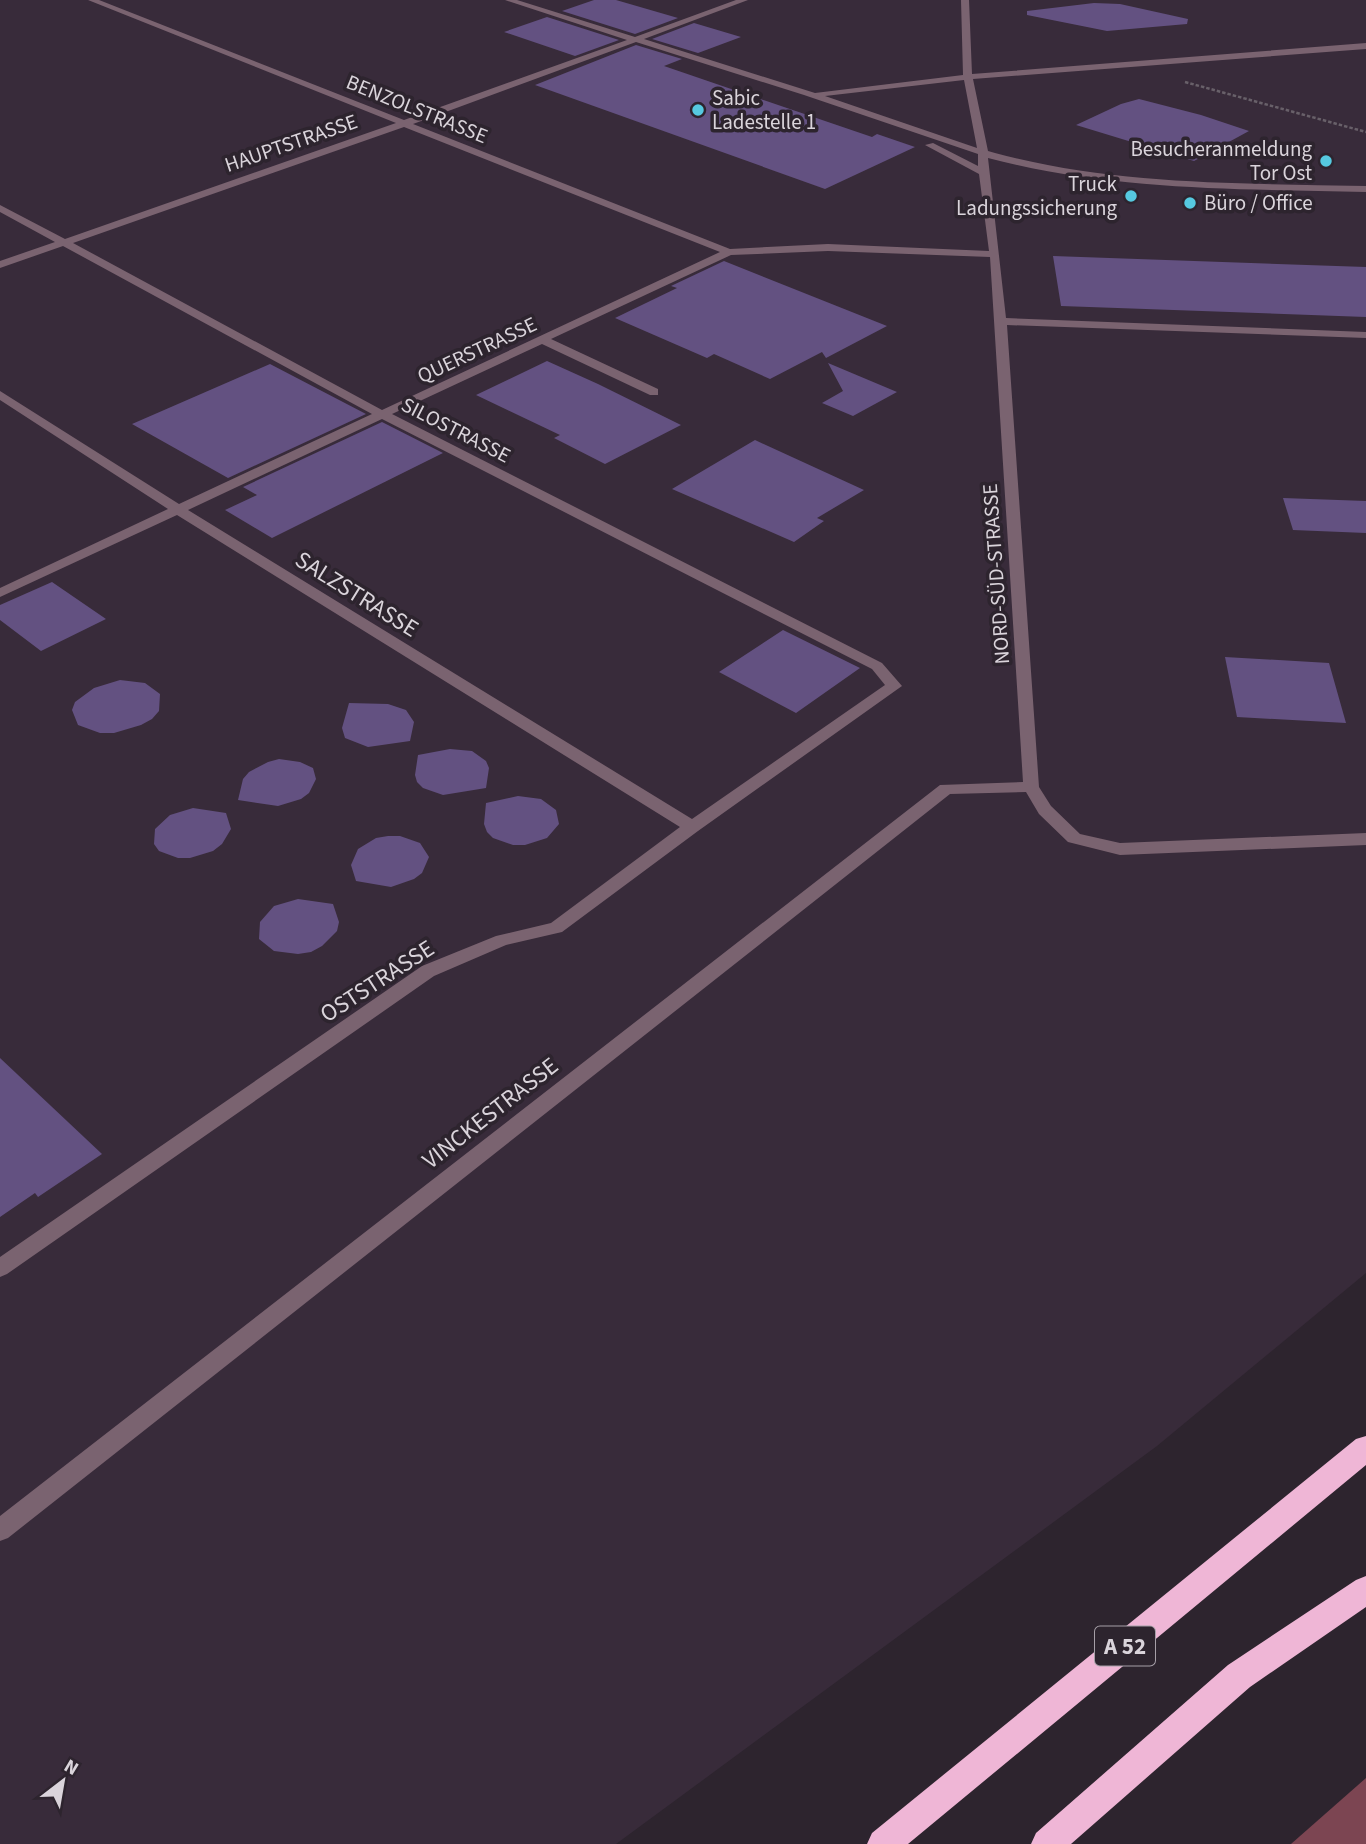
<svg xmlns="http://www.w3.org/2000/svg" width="1366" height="1844" font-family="'Source Sans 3',sans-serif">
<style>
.built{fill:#382b3a}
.forest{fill:#7c4552}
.building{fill:#635181}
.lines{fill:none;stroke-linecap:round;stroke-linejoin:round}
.path{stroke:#686069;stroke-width:2.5;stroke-dasharray:3.5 2;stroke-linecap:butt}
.minor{fill:#7a6370;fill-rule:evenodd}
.highway{fill:#efb6d6;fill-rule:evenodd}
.poi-dot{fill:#56c9e0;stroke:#2d242e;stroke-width:2.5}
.labels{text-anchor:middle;stroke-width:7;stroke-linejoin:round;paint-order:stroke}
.far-poi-label{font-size:21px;fill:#dad4db;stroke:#2d242e;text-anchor:start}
.far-street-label{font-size:21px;fill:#dad4db;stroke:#2d242e}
.shield{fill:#2d242e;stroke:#a69fa7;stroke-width:2}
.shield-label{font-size:23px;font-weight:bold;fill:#dad4db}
.street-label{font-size:24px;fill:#dad4db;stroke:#2d242e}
</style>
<rect width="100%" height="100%" fill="#2d242e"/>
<path class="built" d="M 0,0 L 1366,0 L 1366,1273 L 1157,1446 L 616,1844 L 0,1844 Z"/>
<path class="forest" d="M 1366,1778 L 1366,1844 L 1291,1844 Z"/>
<path class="building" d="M 594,0 L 616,0 L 678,18 L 635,34 L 562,11 Z
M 1094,3 L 1120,4 L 1188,19 L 1187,24 L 1107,31 L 1027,15 L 1027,11 Z
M 547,17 L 619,40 L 575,56 L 504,32 Z
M 694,23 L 741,37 L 698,53 L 652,39 Z
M 636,45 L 682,59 L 664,66 L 872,137 L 877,134 L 915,147 L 825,189 L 535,85 Z
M 1139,99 L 1201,115 L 1249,131 L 1194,161 L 1076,125 L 1121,104 Z
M 1053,256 L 1366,267 L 1366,317 L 1061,306 Z
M 724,261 L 887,326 L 826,358 L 822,352 L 770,379 L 714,354 L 707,358 L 615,318 L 677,288 L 671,286 Z
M 547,361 L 598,384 L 681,425 L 605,464 L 554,438 L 560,435 L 476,395 Z
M 828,363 L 897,392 L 853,416 L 822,403 L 843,391 Z
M 270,364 L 366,414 L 228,478 L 132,424 Z
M 382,422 L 443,453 L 272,538 L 225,510 L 257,495 L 243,487 Z
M 755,440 L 864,490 L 817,518 L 824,521 L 794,542 L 672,489 Z
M 1283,498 L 1366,501 L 1366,533 L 1293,530 Z
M 52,582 L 106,619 L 41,651 L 0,620 L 0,605 Z
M 783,630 L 860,668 L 796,713 L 719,672 Z
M 1225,657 L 1329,663 L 1346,723 L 1237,717 Z
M 120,680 L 145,683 L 160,694 L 159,711 L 152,719 L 141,725 L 114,733 L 100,733 L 78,725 L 72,710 L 75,702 L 94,688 Z
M 349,703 L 388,704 L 406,710 L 414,722 L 410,741 L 368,747 L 345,738 L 342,728 Z
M 450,749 L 472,751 L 486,761 L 489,768 L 486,788 L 443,795 L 423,788 L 417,782 L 415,775 L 418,755 Z
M 279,759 L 300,762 L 313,768 L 316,779 L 309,793 L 301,799 L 278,806 L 238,800 L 243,779 L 249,772 L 268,762 Z
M 518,796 L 541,799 L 556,810 L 559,824 L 547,838 L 525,845 L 513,845 L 493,838 L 487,832 L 484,824 L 486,803 Z
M 193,808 L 226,813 L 231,829 L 222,844 L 213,851 L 190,858 L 178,858 L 159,851 L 154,844 L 155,829 L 170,815 Z
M 388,836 L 400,836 L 420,843 L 429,857 L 422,873 L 414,879 L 391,887 L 356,881 L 351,865 L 358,849 L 376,838 Z
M 298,899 L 333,904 L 339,922 L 337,931 L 322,946 L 311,952 L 298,954 L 274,951 L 259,939 L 260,922 L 274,906 Z
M 0,1058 L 102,1154 L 38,1197 L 35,1193 L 0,1217 Z"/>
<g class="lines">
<path class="path" d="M 1185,82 L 1366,132"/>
<path class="minor" d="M 88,0 L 99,0 L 404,120 L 627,40 L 505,0 L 517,0 L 635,37 L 736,0 L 748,0 L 644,39 L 815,93 L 963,75 L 961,0 L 969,0 L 972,74 L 1366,43 L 1366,49 L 973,79 L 988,151 L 995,153 C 1117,186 1241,183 1366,186 L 1366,192 C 1238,189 1113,191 988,158 L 1006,318 L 1366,332 L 1366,338 L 1007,325 L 1039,787 L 1051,806 L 1080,834 L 1120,843 L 1366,833 L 1366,845 L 1120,855 L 1068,842 L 1039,814 L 1026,792 L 950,794 L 8,1538 L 0,1541 L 0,1516 L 940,785 L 1023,782 L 990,257 L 828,251 L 731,255 L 551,339 L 658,389 L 658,395 L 650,395 L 542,344 L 392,414 L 882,663 L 902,686 L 698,831 L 562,932 L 506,945 L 434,976 L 7,1274 L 0,1277 L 0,1257 L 422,966 L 496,936 L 551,923 L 680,827 L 177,515 L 0,597 L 0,588 L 168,509 L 0,400 L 0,391 L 179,504 L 372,414 L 63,246 L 0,268 L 0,261 L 55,242 L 0,212 L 0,205 L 65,239 L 396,123 ZM 636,42 L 804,95 L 978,154 L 978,166 L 933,143 L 925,145 L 979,174 L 989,251 L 828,244 L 730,249 L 413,124 ZM 964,80 L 977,148 L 825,96 ZM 404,127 L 720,252 L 382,410 L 73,243 ZM 382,419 L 872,669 L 885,685 L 692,819 L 188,510 Z"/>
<path class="highway" d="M 1366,1436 L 1366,1465 L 908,1844 L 867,1844 L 872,1833 L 1356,1439 Z
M 1366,1576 L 1366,1607 L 1250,1687 L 1071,1844 L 1031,1844 L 1036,1833 L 1228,1665 L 1356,1580 Z"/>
</g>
<g class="poi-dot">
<circle cx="698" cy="110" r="7"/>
<circle cx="1326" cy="161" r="7"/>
<circle cx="1131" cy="196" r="7"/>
<circle cx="1190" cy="203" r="7"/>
</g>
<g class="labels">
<g class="far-poi-label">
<text x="712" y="105">Sabic<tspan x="712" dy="24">Ladestelle 1</tspan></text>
<text x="1312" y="156" text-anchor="end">Besucheranmeldung<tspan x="1312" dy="24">Tor Ost</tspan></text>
<text x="1117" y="191" text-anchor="end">Truck<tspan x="1117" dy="24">Ladungssicherung</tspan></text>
<text x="1204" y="210">Büro / Office</text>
</g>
<g class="far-street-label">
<text transform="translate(417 109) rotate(22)" y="7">BENZOLSTRASSE</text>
<text transform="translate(291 143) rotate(-19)" y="7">HAUPTSTRASSE</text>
<text transform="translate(477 350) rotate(-25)" y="7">QUERSTRASSE</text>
<text transform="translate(456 430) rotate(27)" y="7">SILOSTRASSE</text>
<text transform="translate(996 574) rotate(-94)" y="7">NORD-SÜD-STRASSE</text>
</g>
<rect class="shield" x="1095" y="1626.5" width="60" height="39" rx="5"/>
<g class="shield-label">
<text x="1125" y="1654">A 52</text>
</g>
<g class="street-label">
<text transform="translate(357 594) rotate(32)" y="8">SALZSTRASSE</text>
<text transform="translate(377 981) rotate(-33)" y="8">OSTSTRASSE</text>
<text transform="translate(490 1113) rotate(-38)" y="8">VINCKESTRASSE</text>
</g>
</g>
<g transform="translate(63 1781) rotate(31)" stroke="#2d242e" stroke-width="5" paint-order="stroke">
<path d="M0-5L12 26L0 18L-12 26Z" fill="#dad4db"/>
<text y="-10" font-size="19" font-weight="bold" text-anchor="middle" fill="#dad4db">N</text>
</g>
</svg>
